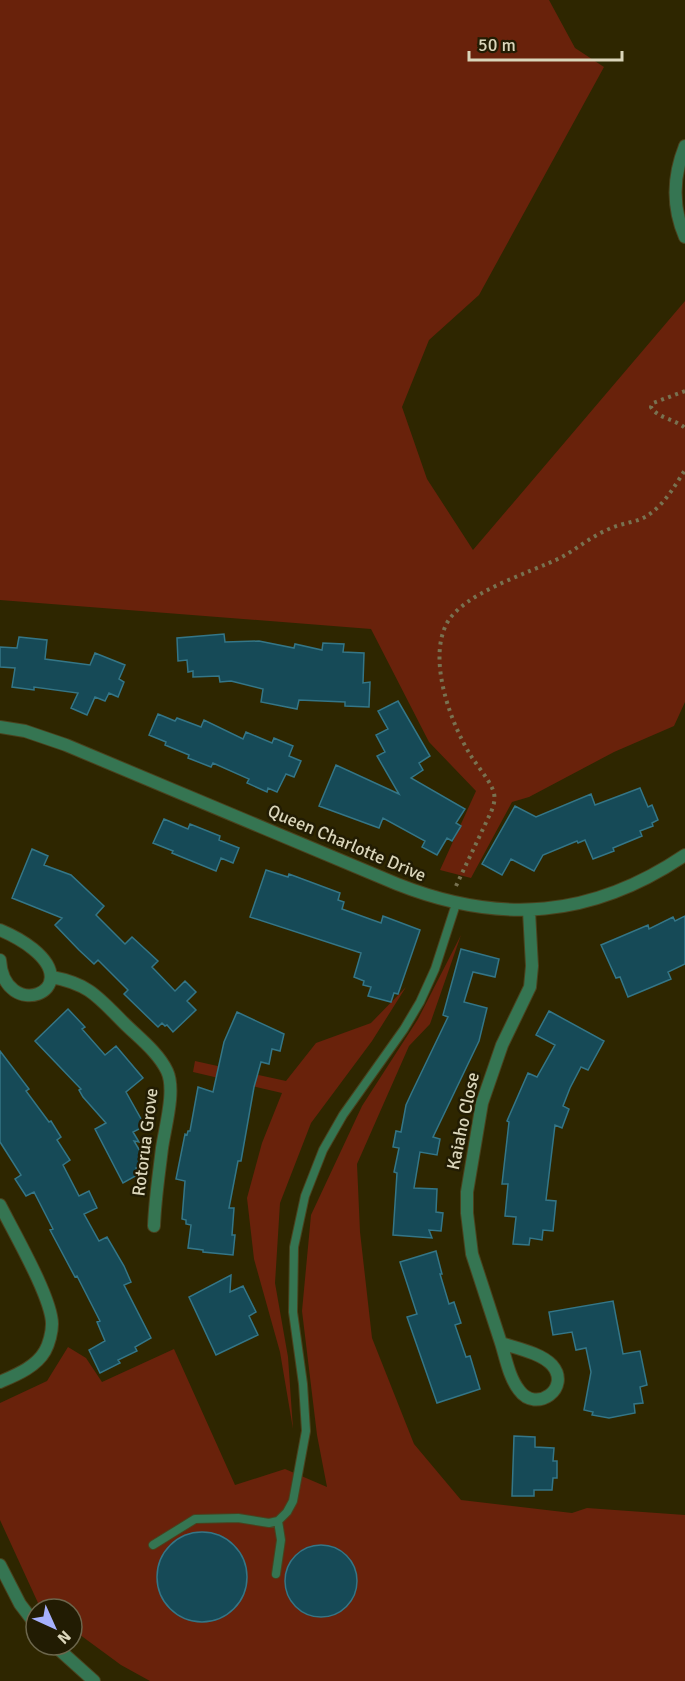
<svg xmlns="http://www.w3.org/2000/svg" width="685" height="1681" font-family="Signika,sans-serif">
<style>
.green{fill:#69220b}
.building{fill:#164a57;stroke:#347687;stroke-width:1.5}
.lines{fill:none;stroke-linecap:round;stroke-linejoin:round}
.lane-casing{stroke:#4a421e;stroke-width:10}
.street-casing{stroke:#4a421e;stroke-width:14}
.path{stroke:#787251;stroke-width:4;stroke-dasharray:3 4.5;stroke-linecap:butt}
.lane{stroke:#357552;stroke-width:8}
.street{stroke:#357552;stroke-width:12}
.labels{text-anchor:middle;stroke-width:5;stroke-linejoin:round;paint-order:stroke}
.street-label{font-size:18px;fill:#dad5ba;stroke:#221c03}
</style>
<rect width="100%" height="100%" fill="#2e2600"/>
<path class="green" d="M 0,0 L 549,0 L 575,48 L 604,67 L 479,295 L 429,340 L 402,407 L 427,479 L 473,550 L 685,301 L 685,702 L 674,726 L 614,752 L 529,797 L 512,802 L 471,878 L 440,870 L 476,791 L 429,742 L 371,629 L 0,600 Z
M 461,935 L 430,1024 L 409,1046 L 357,1164 L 360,1232 L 372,1338 L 414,1444 L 461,1500 L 572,1513 L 587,1508 L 685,1515 L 685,1681 L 150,1681 L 121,1665 L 72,1629 L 72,1609 L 45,1609 L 39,1605 L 0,1520 L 0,1403 L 47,1381 L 68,1347 L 86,1358 L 102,1382 L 174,1349 L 235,1485 L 285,1469 L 327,1487 L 317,1435 L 302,1311 L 311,1215 L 362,1106 L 418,1019 Z
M 406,987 L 372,1041 L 311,1123 L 280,1203 L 275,1283 L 288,1357 L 293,1429 L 280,1352 L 254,1259 L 247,1198 L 262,1143 L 282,1093 L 193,1072 L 195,1061 L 286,1081 L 316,1043 L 371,1023 Z"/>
<path class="building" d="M 224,634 L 225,642 L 259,641 L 294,648 L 295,644 L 322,650 L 323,643 L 344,644 L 343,652 L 364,653 L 363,683 L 370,682 L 369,707 L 345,706 L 345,702 L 299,700 L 297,709 L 261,702 L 263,689 L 231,681 L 220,682 L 219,676 L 193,677 L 193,671 L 188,672 L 187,660 L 178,661 L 177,638 Z
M 19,637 L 47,640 L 45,659 L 90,665 L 95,653 L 125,665 L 119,679 L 124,682 L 118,697 L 109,693 L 105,701 L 95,697 L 87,715 L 71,708 L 78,693 L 34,687 L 34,690 L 12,687 L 15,668 L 0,667 L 0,647 L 17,648 Z
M 398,701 L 430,756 L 419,763 L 423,770 L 411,778 L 465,809 L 456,823 L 461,826 L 452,841 L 447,838 L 437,855 L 422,847 L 425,841 L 383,818 L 379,828 L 319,806 L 336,765 L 399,794 L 377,756 L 385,752 L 376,735 L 388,729 L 378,711 Z
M 158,714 L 175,721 L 177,718 L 201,727 L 204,720 L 243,739 L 246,732 L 272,743 L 274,738 L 293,746 L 289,756 L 301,761 L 294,777 L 286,774 L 277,792 L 268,788 L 267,792 L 247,783 L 249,779 L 213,763 L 211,767 L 188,758 L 189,755 L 165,745 L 166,742 L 149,735 Z
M 640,788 L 648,807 L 652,805 L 658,820 L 652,823 L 653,826 L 640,831 L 642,836 L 613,848 L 614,851 L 593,859 L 585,840 L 578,843 L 577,841 L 543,855 L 534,871 L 511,859 L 502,875 L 482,864 L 515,806 L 536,817 L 591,794 L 595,805 Z
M 164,819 L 188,829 L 190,824 L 220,836 L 219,840 L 239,848 L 233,863 L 221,858 L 216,871 L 172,853 L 173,851 L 153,843 Z
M 32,849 L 48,856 L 44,865 L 71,875 L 104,906 L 96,915 L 125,944 L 132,937 L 158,961 L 152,967 L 175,991 L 185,981 L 196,992 L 187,1001 L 196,1010 L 173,1032 L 167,1025 L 165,1026 L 162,1023 L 158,1027 L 124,994 L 128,990 L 98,960 L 94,964 L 79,950 L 55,925 L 62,918 L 12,898 Z
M 266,870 L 288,877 L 289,874 L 340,893 L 338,900 L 344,902 L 342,909 L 381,923 L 383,916 L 420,930 L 398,994 L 394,993 L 391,1002 L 368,996 L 371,987 L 363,985 L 364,981 L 354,977 L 361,953 L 250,917 Z
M 685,916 L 685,964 L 668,972 L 671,979 L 628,997 L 620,977 L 616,978 L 601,945 L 648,925 L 649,929 L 673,917 L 675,921 Z
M 461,949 L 499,959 L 495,977 L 473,972 L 464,1002 L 487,1008 L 479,1041 L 433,1137 L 440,1139 L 437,1155 L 420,1152 L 414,1188 L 437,1189 L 436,1212 L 443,1213 L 441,1231 L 429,1230 L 432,1238 L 393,1235 L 397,1173 L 394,1172 L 399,1148 L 393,1147 L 396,1131 L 401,1132 L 406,1105 L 412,1092 L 448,1017 L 443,1015 Z
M 68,1009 L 85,1027 L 82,1029 L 105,1055 L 116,1046 L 143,1078 L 126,1092 L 145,1126 L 133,1132 L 139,1142 L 134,1141 L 147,1163 L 136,1168 L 139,1174 L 123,1183 L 95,1129 L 106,1123 L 83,1097 L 79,1090 L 81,1089 L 35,1041 Z
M 549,1011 L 604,1041 L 588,1070 L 581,1067 L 570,1088 L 563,1106 L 569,1109 L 562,1128 L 555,1125 L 546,1200 L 556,1201 L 553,1231 L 543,1230 L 542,1240 L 530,1238 L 529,1245 L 513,1244 L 516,1217 L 505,1216 L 508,1184 L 502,1184 L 509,1122 L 507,1121 L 528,1073 L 537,1077 L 555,1045 L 536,1035 Z
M 237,1012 L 284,1034 L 280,1051 L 272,1049 L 269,1064 L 261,1062 L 254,1087 L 241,1161 L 238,1161 L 229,1208 L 234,1208 L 232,1235 L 235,1235 L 233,1255 L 203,1252 L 203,1250 L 188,1248 L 191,1225 L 186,1224 L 186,1220 L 182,1219 L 185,1181 L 176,1179 L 185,1134 L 187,1135 L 188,1131 L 190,1131 L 198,1087 L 213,1092 L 224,1042 Z
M 0,1051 L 29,1089 L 26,1091 L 49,1122 L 51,1121 L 61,1137 L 57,1140 L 70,1160 L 63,1165 L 79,1196 L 89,1191 L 97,1208 L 84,1214 L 99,1241 L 107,1237 L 124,1266 L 131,1282 L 124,1285 L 151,1338 L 135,1347 L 137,1351 L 118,1360 L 120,1363 L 100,1373 L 89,1350 L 105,1341 L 97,1322 L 100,1321 L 77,1276 L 75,1277 L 50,1230 L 53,1229 L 34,1192 L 26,1196 L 15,1179 L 21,1175 L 0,1142 Z
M 436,1251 L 442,1274 L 440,1274 L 449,1304 L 454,1302 L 461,1323 L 455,1325 L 466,1357 L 470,1356 L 480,1389 L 437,1403 L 407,1317 L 417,1314 L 400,1262 Z
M 231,1275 L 230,1292 L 243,1286 L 256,1312 L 249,1316 L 258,1335 L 216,1355 L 189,1297 Z
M 613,1301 L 623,1354 L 640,1351 L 647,1385 L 640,1387 L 643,1403 L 634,1404 L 635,1413 L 609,1418 L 592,1415 L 593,1412 L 584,1410 L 591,1372 L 586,1348 L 576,1350 L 572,1332 L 553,1335 L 549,1312 Z
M 514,1436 L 535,1437 L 535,1447 L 554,1448 L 553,1461 L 557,1461 L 557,1478 L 553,1478 L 552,1490 L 534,1490 L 534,1496 L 512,1496 Z
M157 1577a45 45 0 1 1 90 0a45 45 0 1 1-90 0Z
M285 1581a36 36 0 1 1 72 0a36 36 0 1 1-72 0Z"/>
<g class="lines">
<g class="lane-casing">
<path id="lane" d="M 153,1545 L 195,1519 L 238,1518 L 269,1523 L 278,1521
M 276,1574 L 281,1540 L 278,1521 L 287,1512 L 293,1501 L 306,1431 L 303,1384 L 293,1312 L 294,1247 L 305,1196 L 323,1150 L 343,1115 L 404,1029 L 420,1002 L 435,969 L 456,904"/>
</g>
<g class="street-casing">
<path id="street" d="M 685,146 C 673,176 672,207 685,237
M 0,727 L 25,731 L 66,745 L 397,884 C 500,925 592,918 685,855
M 0,930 C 12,935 23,941 33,949 C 86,992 4,1022 0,960
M 52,977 C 89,984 98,997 124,1023 C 138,1037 158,1052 167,1071 C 176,1090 165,1127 162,1148 C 159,1174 155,1199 154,1226
M 0,1205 C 13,1231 52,1298 52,1324 C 52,1332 49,1344 45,1351 C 36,1367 16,1375 0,1382
M 501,1343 C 506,1359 509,1377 519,1390 C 536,1414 572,1388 552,1365 C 541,1353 516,1348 501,1343 L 472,1254 L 467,1213 L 467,1192 L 482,1103 L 502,1045 L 530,987 L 532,966 L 529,911
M 0,1565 L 20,1604 L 36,1625
M 54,1645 L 94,1681"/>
</g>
<path class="path" d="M 685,391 L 653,403 L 651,407 C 657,418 675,419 685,428
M 456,886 L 491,812 C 494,805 496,798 493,790 C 488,778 478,767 471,756 C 451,724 428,662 446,625 C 461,593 530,573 562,557 C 578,548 592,536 609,529 C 623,522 639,523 651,513 C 665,503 676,484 685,470"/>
<use href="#lane" class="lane"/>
<use href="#street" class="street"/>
</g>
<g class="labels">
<g class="street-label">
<text transform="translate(347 843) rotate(23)" y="6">Queen Charlotte Drive</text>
<text transform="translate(463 1121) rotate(-78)" y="6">Kaiaho Close</text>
<text transform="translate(145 1142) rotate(-83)" y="6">Rotorua Grove</text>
</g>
</g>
<g transform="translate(54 1627) rotate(135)"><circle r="28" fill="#221c03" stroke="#6c664c" stroke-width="1.5"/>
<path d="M0-4.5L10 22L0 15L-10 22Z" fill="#a6b1fc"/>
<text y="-9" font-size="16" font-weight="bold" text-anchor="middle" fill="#dad5ba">N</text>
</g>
<path d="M469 51v9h153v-9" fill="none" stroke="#dad5ba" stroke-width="3"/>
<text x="478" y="51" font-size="18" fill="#dad5ba" stroke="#221c03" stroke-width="4.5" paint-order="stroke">50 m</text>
</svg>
